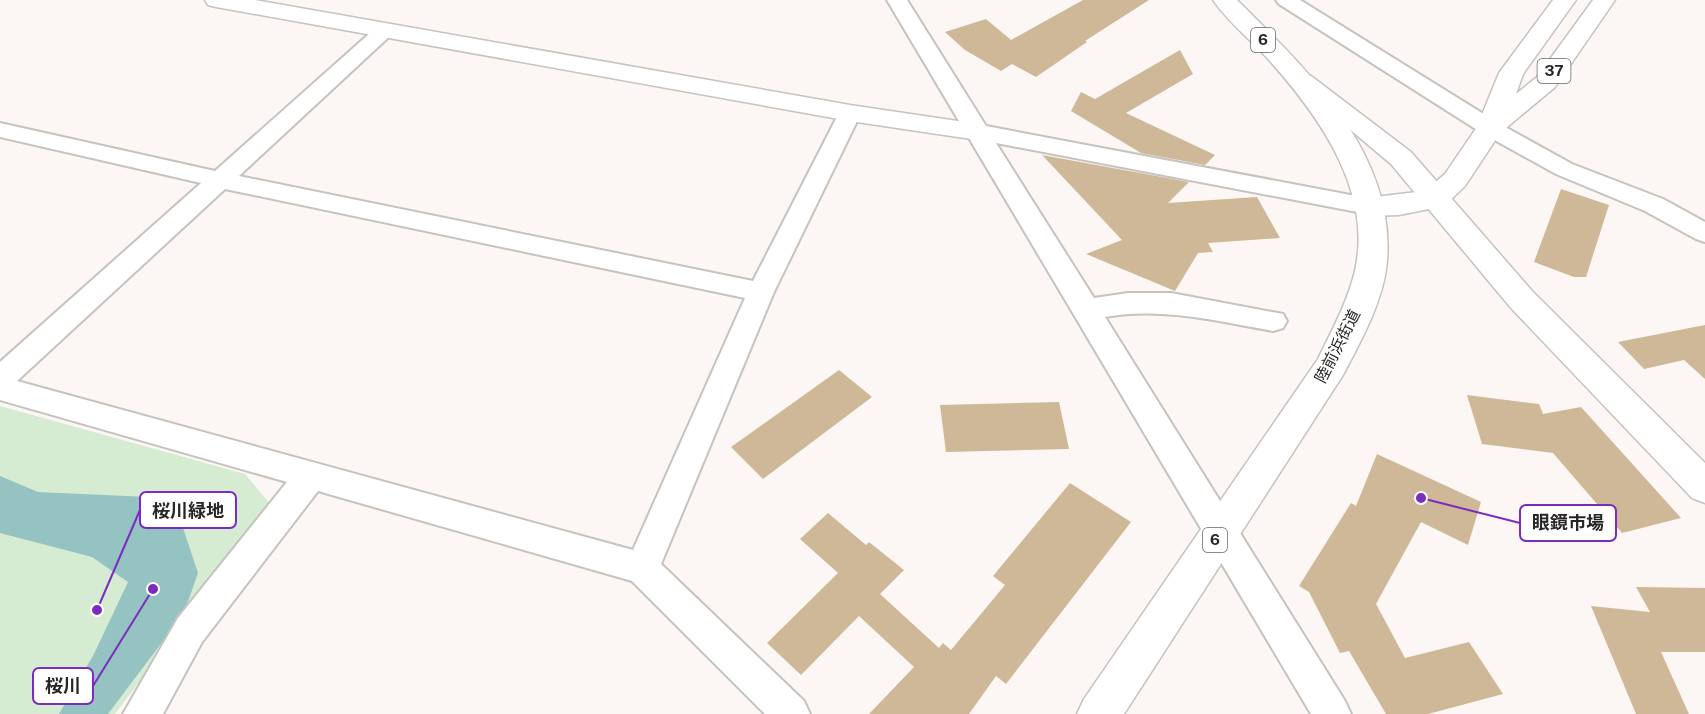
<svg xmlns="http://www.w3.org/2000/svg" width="1705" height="714" font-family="'Public Sans','Noto Sans JP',sans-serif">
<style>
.green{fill:#d5ebd2}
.water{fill:#94c3c2}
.building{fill:#ceb898}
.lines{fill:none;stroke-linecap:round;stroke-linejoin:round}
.minor-casing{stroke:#c6c2be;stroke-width:4}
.tertiary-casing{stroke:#c6c2be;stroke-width:3}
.primary-casing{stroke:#c6c2be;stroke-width:3}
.trunk-casing{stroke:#c6c2be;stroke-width:3}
.minor{fill:#fff;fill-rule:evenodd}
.tertiary{fill:#fff;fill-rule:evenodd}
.primary{fill:#fff;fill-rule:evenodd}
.trunk{fill:#fff;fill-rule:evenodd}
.labels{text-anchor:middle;stroke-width:6;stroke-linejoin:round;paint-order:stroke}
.shield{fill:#fff;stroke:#686766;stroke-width:1.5}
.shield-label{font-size:15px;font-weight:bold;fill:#282625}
.street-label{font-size:16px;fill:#282625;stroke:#fff}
.leader{fill:none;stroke:#7b2cbf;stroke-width:2}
.callout-dot{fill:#7b2cbf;stroke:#fff;stroke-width:2}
.callout{fill:#fff;stroke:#7b2cbf;stroke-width:2}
.callout-label{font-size:18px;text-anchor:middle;font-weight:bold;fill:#282625}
</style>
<rect width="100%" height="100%" fill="#fcf7f4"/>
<path class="green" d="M 0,406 L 245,474 L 272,506 L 115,714 L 0,714 Z"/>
<path class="water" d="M 0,476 L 38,492 L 149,497 L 182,525 L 198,573 L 184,613 L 108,714 L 59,714 L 94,654 L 128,582 L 92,557 L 0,533 Z"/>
<path class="building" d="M 1083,0 L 1149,0 L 1085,41 L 1087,42 L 1036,77 L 1012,64 L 1001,71 L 965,50 L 945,32 L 986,19 L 1011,40 Z
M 1180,50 L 1193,74 L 1126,113 L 1215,155 L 1205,165 L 1141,153 L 1071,111 L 1081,92 L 1095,99 Z
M 1042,155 L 1189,182 L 1168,203 L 1257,197 L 1280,238 L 1208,243 L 1213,252 L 1198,253 L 1175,291 L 1086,254 L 1122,240 Z
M 1561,189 L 1609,205 L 1586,277 L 1574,277 L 1534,262 Z
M 1705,325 L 1705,379 L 1684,360 L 1644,369 L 1618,342 Z
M 839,370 L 872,397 L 763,479 L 731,447 Z
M 1467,395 L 1539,404 L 1543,414 L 1581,407 L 1681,518 L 1622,533 L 1553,453 L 1482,444 Z
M 1059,402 L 1069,449 L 946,452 L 940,405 Z
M 1377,454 L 1481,502 L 1468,545 L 1421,522 L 1376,604 L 1405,658 L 1469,642 L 1503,694 L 1428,714 L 1386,714 L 1349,651 L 1340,653 L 1309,592 L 1299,586 L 1351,503 L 1356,506 Z
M 1070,483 L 1131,522 L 1006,684 L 996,676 L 969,714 L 869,714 L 914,667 L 859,616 L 801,675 L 767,643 L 838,573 L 800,539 L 828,513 L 866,545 L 869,542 L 904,570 L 880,594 L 939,648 L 943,643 L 951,650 L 1005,585 L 993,576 Z
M 1636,587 L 1705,588 L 1705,652 L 1661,652 L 1689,714 L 1636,714 L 1591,606 L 1650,612 Z"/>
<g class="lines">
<g class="minor-casing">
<path id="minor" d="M 887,0 L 907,0 L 986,126 L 1377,200 L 1380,206 L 1377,212 L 1368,214 L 996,143 L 1094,298 L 1128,293 L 1171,293 L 1283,314 L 1287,321 L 1283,328 L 1273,331 C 1217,321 1162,307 1105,317 L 1345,701 L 1351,714 L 1311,714 Z
M 1276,0 L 1300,0 L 1498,123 L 1572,164 L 1663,199 L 1705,222 L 1705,242 L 1696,239 L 1645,211 L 1556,174 L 1482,133 L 1279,4 Z
M 385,24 L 392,26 L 395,30 L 392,34 L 239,176 L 753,281 L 839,113 L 842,108 L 850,106 L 858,108 L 861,113 L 774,292 L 661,564 L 804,701 L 810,714 L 765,714 L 632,581 L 318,491 L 202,642 L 163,714 L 123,714 L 178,618 L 287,482 L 0,400 L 0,362 L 201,183 L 0,137 L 0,123 L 215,171 L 378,26 ZM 225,189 L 745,298 L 633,550 L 17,381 Z"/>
</g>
<g class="tertiary-casing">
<path id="tertiary" d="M 205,0 L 255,0 L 850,105 L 978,124 L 987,126 L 991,132 L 987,138 L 978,140 L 850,121 L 216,7 L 208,5 Z
M 1302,73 L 1311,76 L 1411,152 L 1533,292 L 1705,463 L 1705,503 L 1692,498 L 1511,308 L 1391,164 L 1341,122 L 1293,86 L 1289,81 L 1293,76 Z"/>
</g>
<g class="primary-casing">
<path id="primary" d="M 1553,0 L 1576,0 L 1523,74 L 1516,94 L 1537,77 L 1593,0 L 1615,0 L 1555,87 L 1500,133 L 1465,186 L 1444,206 L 1399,215 L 1368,216 L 1358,213 L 1354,206 L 1358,199 L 1425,191 L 1445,174 L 1477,127 L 1499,73 Z"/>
</g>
<g class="trunk-casing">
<path id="trunk" d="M 1213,0 L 1237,0 C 1306,69 1396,153 1387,261 C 1384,300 1361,341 1343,375 L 1124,714 L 1077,714 L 1084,699 L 1318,359 C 1331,332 1346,305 1354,275 C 1375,194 1320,117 1269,60 C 1251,40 1228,22 1213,0 Z"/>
</g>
<use href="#minor" class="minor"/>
<use href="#tertiary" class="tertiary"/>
<use href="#primary" class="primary"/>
<use href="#trunk" class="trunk"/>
</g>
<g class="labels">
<g class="shield">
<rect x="1251" y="28" width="24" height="24" rx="4.5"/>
<rect x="1537.5" y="59" width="33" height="24" rx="4.5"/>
<rect x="1203" y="528" width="24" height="24" rx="4.5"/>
</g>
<g class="shield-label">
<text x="1263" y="45">6</text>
<text x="1554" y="76">37</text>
<text x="1215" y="545">6</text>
</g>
<g class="street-label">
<text transform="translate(1337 346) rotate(-63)" y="6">陸前浜街道</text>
</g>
</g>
<path class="leader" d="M97 610L140 510M1421 498L1520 523M153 589L93 686"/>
<g class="callout-dot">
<circle cx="97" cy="610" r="6"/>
<circle cx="1421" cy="498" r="6"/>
<circle cx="153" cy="589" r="6"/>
</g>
<g class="callout">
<rect x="140" y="492" width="96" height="36" rx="6"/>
<rect x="1520" y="505" width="96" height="36" rx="6"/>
<rect x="33" y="668" width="60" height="36" rx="6"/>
</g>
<g class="callout-label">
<text x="188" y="517">桜川緑地</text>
<text x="1568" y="529">眼鏡市場</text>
<text x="63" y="692">桜川</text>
</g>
</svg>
